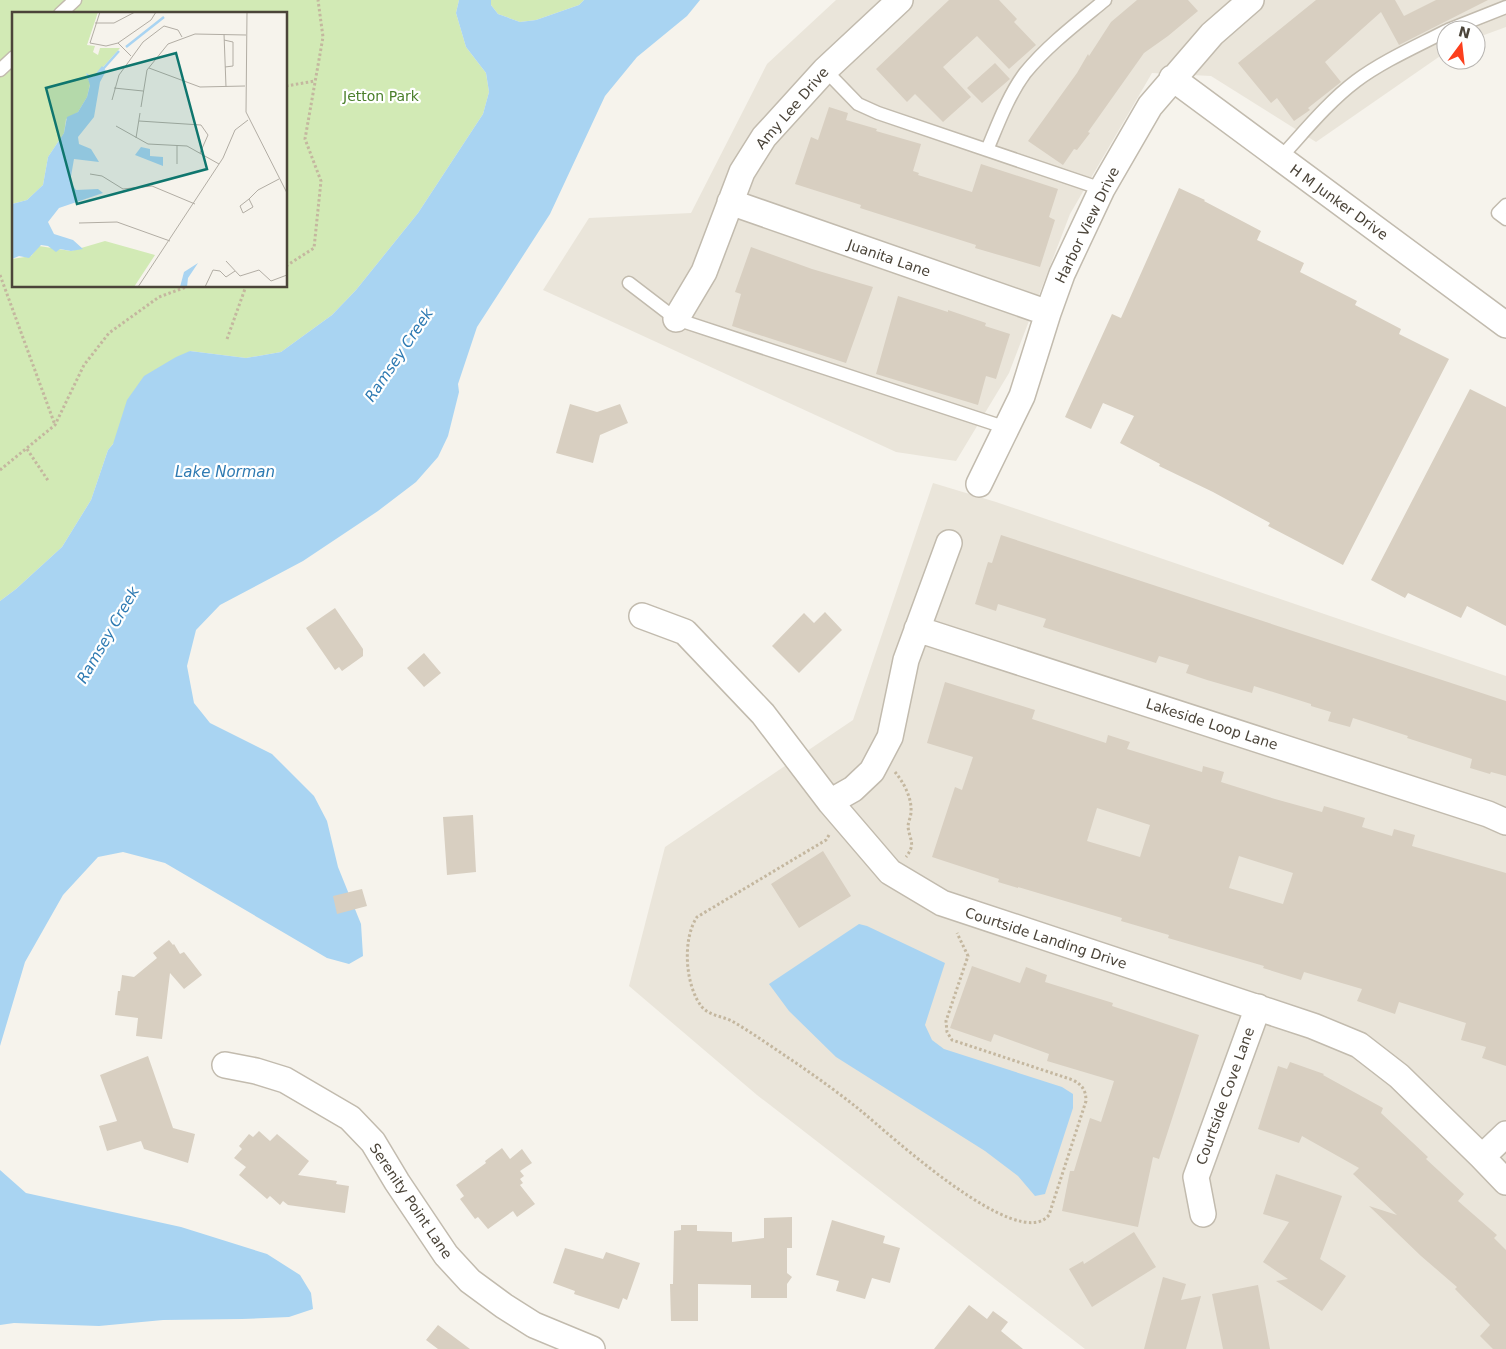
<svg xmlns="http://www.w3.org/2000/svg" width="1506" height="1349" font-family="'DejaVu Sans',sans-serif">
<style>
.residential{fill:#eae5da}
.green{fill:#d2eab5;fill-rule:evenodd}
.water{fill:#a9d4f2}
.building{fill:#d8cfc1;fill-rule:evenodd}
.lines{fill:none;stroke-linecap:round;stroke-linejoin:round}
.lane-casing{stroke:#c2bbae;stroke-width:15}
.street-casing{stroke:#c2bbae;stroke-width:28}
.path{stroke:#c4b79f;stroke-width:3;stroke-dasharray:2.5 2.5;stroke-linecap:butt}
.lane{stroke:#fff;stroke-width:12}
.street{stroke:#fff;stroke-width:25}
.labels{text-anchor:middle;stroke-width:4.5;stroke-linejoin:round;paint-order:stroke}
.park-label{font-size:14px;fill:#4a7f2a;stroke:#fff}
.street-label{font-size:14px;fill:#4b4439;stroke:#fff}
.water-label{font-size:15px;font-style:italic;fill:#2e7ab2;stroke:#fff}
.inset-river{fill:none;stroke:#a9d4f2;stroke-width:2.5}
.inset-road{fill:none;stroke:#b2ada4;stroke-width:1}
.view{fill:#0f766e;fill-opacity:0.15;stroke:#0f766e;stroke-width:2.5}
.inset-edge{fill:none;stroke:#4b4439;stroke-width:2.5}
</style>
<rect width="100%" height="100%" fill="#f6f3ec"/>
<path class="residential" d="M 836,0 L 1506,0 L 1506,27 L 1476,38 L 1476,30 L 1446,30 L 1446,52 L 1316,142 L 1211,76 L 1152,73 L 1070,214 L 1009,373 L 956,461 L 896,452 L 543,290 L 589,218 L 691,213 L 767,64 Z
M 933,483 L 996,502 L 1506,676 L 1506,1349 L 1085,1349 L 757,1095 L 629,986 L 665,847 L 853,720 Z"/>
<path class="green" d="M 0,0 L 459,0 L 456,13 L 466,47 L 486,73 L 489,92 L 483,114 L 418,213 L 356,290 L 332,315 L 281,352 L 246,358 L 190,351 L 108,450 L 91,500 L 62,547 L 16,589 L 0,601 ZM 14,14 L 286,14 L 286,286 L 14,286 Z
M 491,0 L 584,0 L 579,5 L 536,20 L 520,22 L 498,14 L 491,5 Z"/>
<path class="water" d="M 459,0 L 491,0 L 491,5 L 498,14 L 520,22 L 536,20 L 579,5 L 584,0 L 700,0 L 687,16 L 637,57 L 605,96 L 550,214 L 477,327 L 458,384 L 459,392 L 448,436 L 438,457 L 416,482 L 378,511 L 303,561 L 220,605 L 196,630 L 187,666 L 194,703 L 210,723 L 272,754 L 314,796 L 327,821 L 338,867 L 361,924 L 363,956 L 349,964 L 327,958 L 165,863 L 123,852 L 98,857 L 63,895 L 25,962 L 0,1046 L 0,601 L 16,589 L 62,547 L 91,500 L 108,450 L 113,444 L 127,400 L 144,376 L 176,357 L 190,351 L 246,358 L 281,352 L 332,315 L 356,290 L 418,213 L 483,114 L 489,92 L 486,73 L 466,47 L 456,13 Z
M 859,924 L 867,926 L 945,963 L 925,1025 L 932,1040 L 944,1049 L 1062,1087 L 1073,1094 L 1073,1108 L 1045,1194 L 1035,1196 L 1018,1176 L 985,1151 L 836,1057 L 789,1011 L 769,984 Z
M 0,1170 L 26,1193 L 181,1227 L 267,1254 L 300,1275 L 311,1293 L 313,1309 L 289,1317 L 242,1319 L 163,1320 L 99,1326 L 14,1323 L 0,1325 Z"/>
<path class="building" d="M 949,0 L 999,0 L 1017,19 L 1014,22 L 1036,45 L 1009,69 L 977,36 L 943,67 L 971,97 L 943,122 L 915,94 L 907,102 L 876,69 Z
M 1137,0 L 1188,0 L 1198,11 L 1168,36 L 1144,53 L 1088,132 L 1090,133 L 1077,150 L 1074,149 L 1063,165 L 1028,141 L 1077,73 L 1088,54 L 1089,56 L 1111,22 Z
M 1316,0 L 1395,0 L 1404,16 L 1436,0 L 1488,0 L 1399,45 L 1381,12 L 1325,62 L 1341,82 L 1308,108 L 1310,110 L 1294,121 L 1277,98 L 1271,103 L 1238,63 Z
M 995,63 L 1010,79 L 982,103 L 967,88 Z
M 829,107 L 848,113 L 846,120 L 877,129 L 876,131 L 921,144 L 913,171 L 919,173 L 918,175 L 972,192 L 981,164 L 1058,189 L 1049,217 L 1055,220 L 1040,267 L 975,248 L 976,245 L 860,208 L 861,205 L 795,184 L 811,137 L 818,140 Z
M 1179,188 L 1205,200 L 1204,201 L 1261,231 L 1257,240 L 1304,263 L 1300,272 L 1357,301 L 1355,305 L 1401,329 L 1399,334 L 1449,359 L 1343,565 L 1268,526 L 1270,523 L 1213,492 L 1159,466 L 1160,464 L 1120,443 L 1134,416 L 1103,403 L 1091,429 L 1065,417 L 1112,314 L 1121,318 Z
M 751,247 L 812,269 L 873,287 L 846,363 L 732,326 L 741,294 L 735,292 Z
M 898,296 L 948,312 L 948,310 L 986,323 L 985,326 L 1010,334 L 996,379 L 986,376 L 978,405 L 876,374 Z
M 1470,389 L 1506,407 L 1506,626 L 1467,606 L 1461,618 L 1408,593 L 1405,598 L 1371,580 Z
M 570,404 L 597,412 L 620,404 L 628,423 L 600,435 L 593,463 L 556,453 Z
M 1001,535 L 1506,701 L 1506,776 L 1491,772 L 1490,774 L 1470,768 L 1472,759 L 1407,738 L 1408,736 L 1353,718 L 1350,727 L 1328,721 L 1331,712 L 1311,706 L 1311,704 L 1254,686 L 1252,693 L 1207,680 L 1186,673 L 1189,665 L 1159,656 L 1156,663 L 1043,627 L 1046,619 L 998,604 L 996,611 L 975,604 L 988,562 L 992,563 Z
M 335,608 L 363,649 L 363,656 L 342,671 L 339,667 L 335,670 L 306,628 Z
M 825,612 L 842,630 L 799,673 L 772,646 L 804,613 L 814,623 Z
M 424,653 L 441,673 L 424,687 L 407,668 Z
M 945,682 L 1035,710 L 1032,719 L 1106,743 L 1108,735 L 1130,742 L 1127,749 L 1202,772 L 1203,766 L 1224,772 L 1221,782 L 1275,799 L 1322,812 L 1324,806 L 1365,818 L 1362,827 L 1392,836 L 1394,829 L 1415,835 L 1412,846 L 1506,873 L 1506,1066 L 1482,1058 L 1486,1047 L 1461,1040 L 1466,1023 L 1399,1002 L 1395,1014 L 1357,1001 L 1362,989 L 1304,972 L 1301,980 L 1263,968 L 1264,966 L 1168,938 L 1169,935 L 1121,921 L 1122,918 L 1018,887 L 1018,888 L 998,882 L 999,879 L 932,857 L 955,787 L 962,790 L 973,757 L 927,743 ZM 1097,808 L 1150,825 L 1140,857 L 1087,841 ZM 1239,856 L 1293,873 L 1283,904 L 1229,888 Z
M 473,815 L 476,872 L 447,875 L 443,817 Z
M 823,851 L 851,896 L 799,928 L 771,884 Z
M 362,889 L 367,906 L 337,914 L 333,896 Z
M 169,940 L 173,945 L 174,944 L 180,954 L 184,952 L 202,975 L 184,989 L 170,973 L 162,1039 L 136,1036 L 138,1018 L 115,1015 L 118,991 L 120,991 L 122,975 L 134,977 L 157,958 L 153,953 Z
M 972,966 L 1020,983 L 1026,967 L 1047,975 L 1045,982 L 1113,1003 L 1112,1006 L 1199,1035 L 1159,1159 L 1153,1157 L 1138,1227 L 1062,1211 L 1070,1171 L 1074,1171 L 1090,1118 L 1101,1122 L 1114,1081 L 1047,1061 L 1049,1054 L 994,1034 L 991,1042 L 950,1028 Z
M 148,1056 L 173,1128 L 195,1134 L 188,1163 L 144,1149 L 141,1141 L 107,1151 L 99,1126 L 117,1121 L 100,1075 Z
M 1290,1062 L 1324,1074 L 1323,1075 L 1383,1108 L 1381,1113 L 1428,1157 L 1426,1159 L 1464,1194 L 1458,1201 L 1497,1235 L 1494,1238 L 1506,1250 L 1506,1349 L 1493,1349 L 1480,1336 L 1490,1325 L 1455,1289 L 1457,1287 L 1421,1256 L 1369,1206 L 1397,1215 L 1353,1174 L 1359,1168 L 1302,1136 L 1299,1143 L 1258,1129 L 1278,1066 L 1287,1069 Z
M 259,1131 L 270,1141 L 277,1134 L 309,1161 L 298,1175 L 337,1181 L 336,1184 L 349,1186 L 345,1213 L 288,1205 L 283,1201 L 280,1205 L 270,1196 L 267,1199 L 239,1175 L 246,1167 L 234,1158 L 242,1149 L 239,1146 L 249,1134 L 253,1137 Z
M 502,1148 L 510,1159 L 522,1149 L 532,1163 L 520,1171 L 524,1176 L 520,1179 L 523,1183 L 520,1185 L 535,1204 L 517,1217 L 513,1211 L 488,1229 L 478,1217 L 475,1219 L 460,1199 L 464,1196 L 456,1185 L 486,1163 L 485,1161 Z
M 1276,1174 L 1342,1196 L 1320,1259 L 1346,1276 L 1322,1311 L 1276,1281 L 1288,1279 L 1263,1262 L 1289,1222 L 1263,1214 Z
M 792,1217 L 792,1248 L 787,1248 L 787,1273 L 792,1277 L 787,1284 L 787,1298 L 751,1298 L 751,1285 L 698,1284 L 698,1321 L 671,1321 L 670,1284 L 673,1284 L 674,1231 L 681,1230 L 681,1225 L 697,1225 L 697,1231 L 732,1232 L 732,1242 L 764,1238 L 764,1218 Z
M 832,1220 L 885,1236 L 883,1243 L 900,1248 L 890,1283 L 872,1278 L 865,1299 L 836,1291 L 839,1281 L 816,1275 Z
M 1134,1232 L 1156,1267 L 1092,1307 L 1069,1269 L 1083,1261 L 1084,1264 Z
M 565,1248 L 603,1259 L 606,1252 L 640,1263 L 627,1300 L 623,1298 L 619,1309 L 574,1294 L 575,1291 L 553,1283 Z
M 1163,1277 L 1186,1284 L 1181,1300 L 1201,1296 L 1186,1349 L 1144,1349 Z
M 1258,1285 L 1270,1349 L 1223,1349 L 1212,1294 Z
M 969,1305 L 987,1319 L 993,1311 L 1008,1322 L 1001,1331 L 1023,1349 L 934,1349 Z
M 438,1325 L 470,1349 L 438,1349 L 426,1340 Z"/>
<g class="lines">
<g class="lane-casing">
<path id="lane" d="M 60,14 L 75,0
M 1448,30 L 1506,7
M 0,70 L 14,57
M 825,70 L 858,104 L 878,113 L 1102,189
M 987,150 C 998,124 1008,96 1025,73 C 1048,45 1077,23 1105,0
M 1280,158 C 1304,132 1327,103 1356,81 C 1383,61 1415,47 1446,31
M 1506,205 L 1498,213 L 1506,219
M 629,283 L 676,319 L 1007,428"/>
</g>
<g class="street-casing">
<path id="street" d="M 1172,78 L 1506,325
M 730,202 L 1048,313
M 676,319 L 704,272 L 742,172 L 764,137 L 825,70 L 900,0
M 979,484 L 1022,396 L 1048,313 L 1062,274 L 1102,189 L 1150,106 L 1212,34 L 1251,0
M 642,616 L 685,632 L 763,714 L 830,802 L 890,872 L 942,903 L 1313,1026 L 1359,1045 L 1399,1076 L 1482,1157 L 1506,1182
M 917,629 L 1488,814 L 1506,822
M 830,802 L 853,789 L 872,771 L 890,737 L 906,660 L 949,543
M 225,1065 L 256,1071 L 285,1080 L 350,1118 L 373,1142 L 397,1182 L 446,1255 L 470,1281 L 504,1306 L 534,1325 L 592,1349
M 1482,1157 L 1506,1134
M 1203,1214 L 1196,1177 L 1258,1007"/>
</g>
<path class="path" d="M 286,86 L 315,81
M 286,266 L 314,248 L 321,181 L 305,139 L 323,37 L 318,0
M 0,275 L 55,425
M 227,339 L 246,286
M 27,449 L 49,482
M 0,470 L 55,425 L 84,365 L 109,333 L 159,297 L 189,286
M 895,772 C 904,783 912,798 911,812 C 911,817 908,822 908,827 C 910,841 916,844 906,857
M 829,835 L 826,840 L 697,917 C 682,939 685,986 702,1007 C 710,1016 722,1016 732,1021 C 754,1034 775,1049 796,1063 C 818,1078 840,1094 860,1110 C 887,1132 1018,1254 1049,1215 L 1086,1101 C 1086,1090 1082,1085 1073,1080 L 952,1040 L 947,1032 L 946,1021 L 968,956 L 957,933"/>
<use href="#lane" class="lane"/>
<use href="#street" class="street"/>
</g>
<g class="labels">
<g class="park-label">
<text x="381" y="101">Jetton Park</text>
</g>
<g class="street-label">
<text transform="translate(792 108) rotate(-49)" y="5">Amy Lee Drive</text>
<text transform="translate(1339 202) rotate(36)" y="5">H M Junker Drive</text>
<text transform="translate(1087 225) rotate(-64)" y="5">Harbor View Drive</text>
<text transform="translate(889 258) rotate(19)" y="5">Juanita Lane</text>
<text transform="translate(1212 724) rotate(18)" y="5">Lakeside Loop Lane</text>
<text transform="translate(1046 938) rotate(18)" y="5">Courtside Landing Drive</text>
<text transform="translate(1225 1096) rotate(-70)" y="5">Courtside Cove Lane</text>
<text transform="translate(411 1201) rotate(56)" y="5">Serenity Point Lane</text>
</g>
<g class="water-label">
<text transform="translate(399 355) rotate(-56)" y="5">Ramsey Creek</text>
<text x="225" y="477">Lake Norman</text>
<text transform="translate(108 635) rotate(-60)" y="5">Ramsey Creek</text>
</g>
</g>
<g transform="translate(12 12)">
<rect width="275" height="275" fill="#f6f3ec"/>
<path d="M 0,0 L 86,0 L 75,33 L 83,34 L 81,40 L 86,43 L 88,36 L 108,36 L 84,63 L 77,66 L 74,61 L 78,72 L 75,85 L 66,100 L 54,107 L 52,121 L 36,145 L 31,173 L 15,188 L 0,192 ZM 93,229 L 143,243 L 122,275 L 0,275 L 0,247 L 19,244 L 27,234 L 59,239 Z" fill="#d2eab5"/>
<path d="M 90,54 L 94,59 L 88,70 L 82,105 L 66,125 L 67,132 L 79,137 L 87,150 L 62,147 L 58,170 L 64,178 L 86,177 L 91,181 L 47,196 L 36,210 L 42,222 L 61,228 L 71,237 L 59,239 L 48,237 L 44,240 L 36,234 L 29,233 L 17,246 L 7,244 L 0,247 L 0,192 L 15,188 L 31,173 L 36,145 L 52,121 L 55,105 L 66,100 L 75,85 L 78,73 L 74,61 L 81,65 ZM 129,135 L 138,137 L 138,144 L 151,145 L 151,154 L 123,143 ZM 186,251 L 176,266 L 175,275 L 168,275 L 172,260 Z" fill="#a9d4f2"/>
<path class="inset-river" d="M 114,35 L 152,5M 91,57 L 107,39"/>
<path class="inset-road" d="M 88,0 L 78,31 L 94,34 L 106,31 L 139,8 L 144,0M 235,0 L 234,100 L 275,181M 83,11 L 102,11 L 123,0M 212,22 L 214,75M 212,28 L 221,30 L 221,54 L 213,55M 106,31 L 119,44M 137,56 L 188,75 L 233,74M 102,76 L 131,79M 100,88 L 107,63 L 131,30 L 152,14 L 166,18 L 170,25M 129,95 L 135,58 L 156,32 L 183,22 L 234,23M 127,109 L 189,113 L 196,123 L 188,141M 104,114 L 136,132 L 175,134 L 207,152M 124,126 L 128,101M 165,133 L 165,152M 78,162 L 90,164 L 111,177 L 140,174 L 183,192M 237,187 L 241,195 L 231,201 L 228,194 L 237,187 L 246,178 L 267,167M 67,211 L 105,210 L 158,229M 214,249 L 228,264 L 247,258 L 259,269 L 275,263M 126,275 L 211,146 L 223,118 L 236,108M 193,275 L 201,258 L 208,259 L 214,265 L 223,259"/>
<path class="view" d="M 164,41 L 195,157 L 65,192 L 34,76 Z"/>
<rect width="275" height="275" class="inset-edge"/>
</g>
<g transform="translate(1461 45) rotate(15)"><circle r="24" fill="#ffffff" stroke="#b7b4b0"/>
<path d="M0-4L9 19L0 12L-9 19Z" fill="#fc3f1d"/>
<text y="-8" font-size="14" font-weight="bold" text-anchor="middle" fill="#4b4439">N</text>
</g>
</svg>
